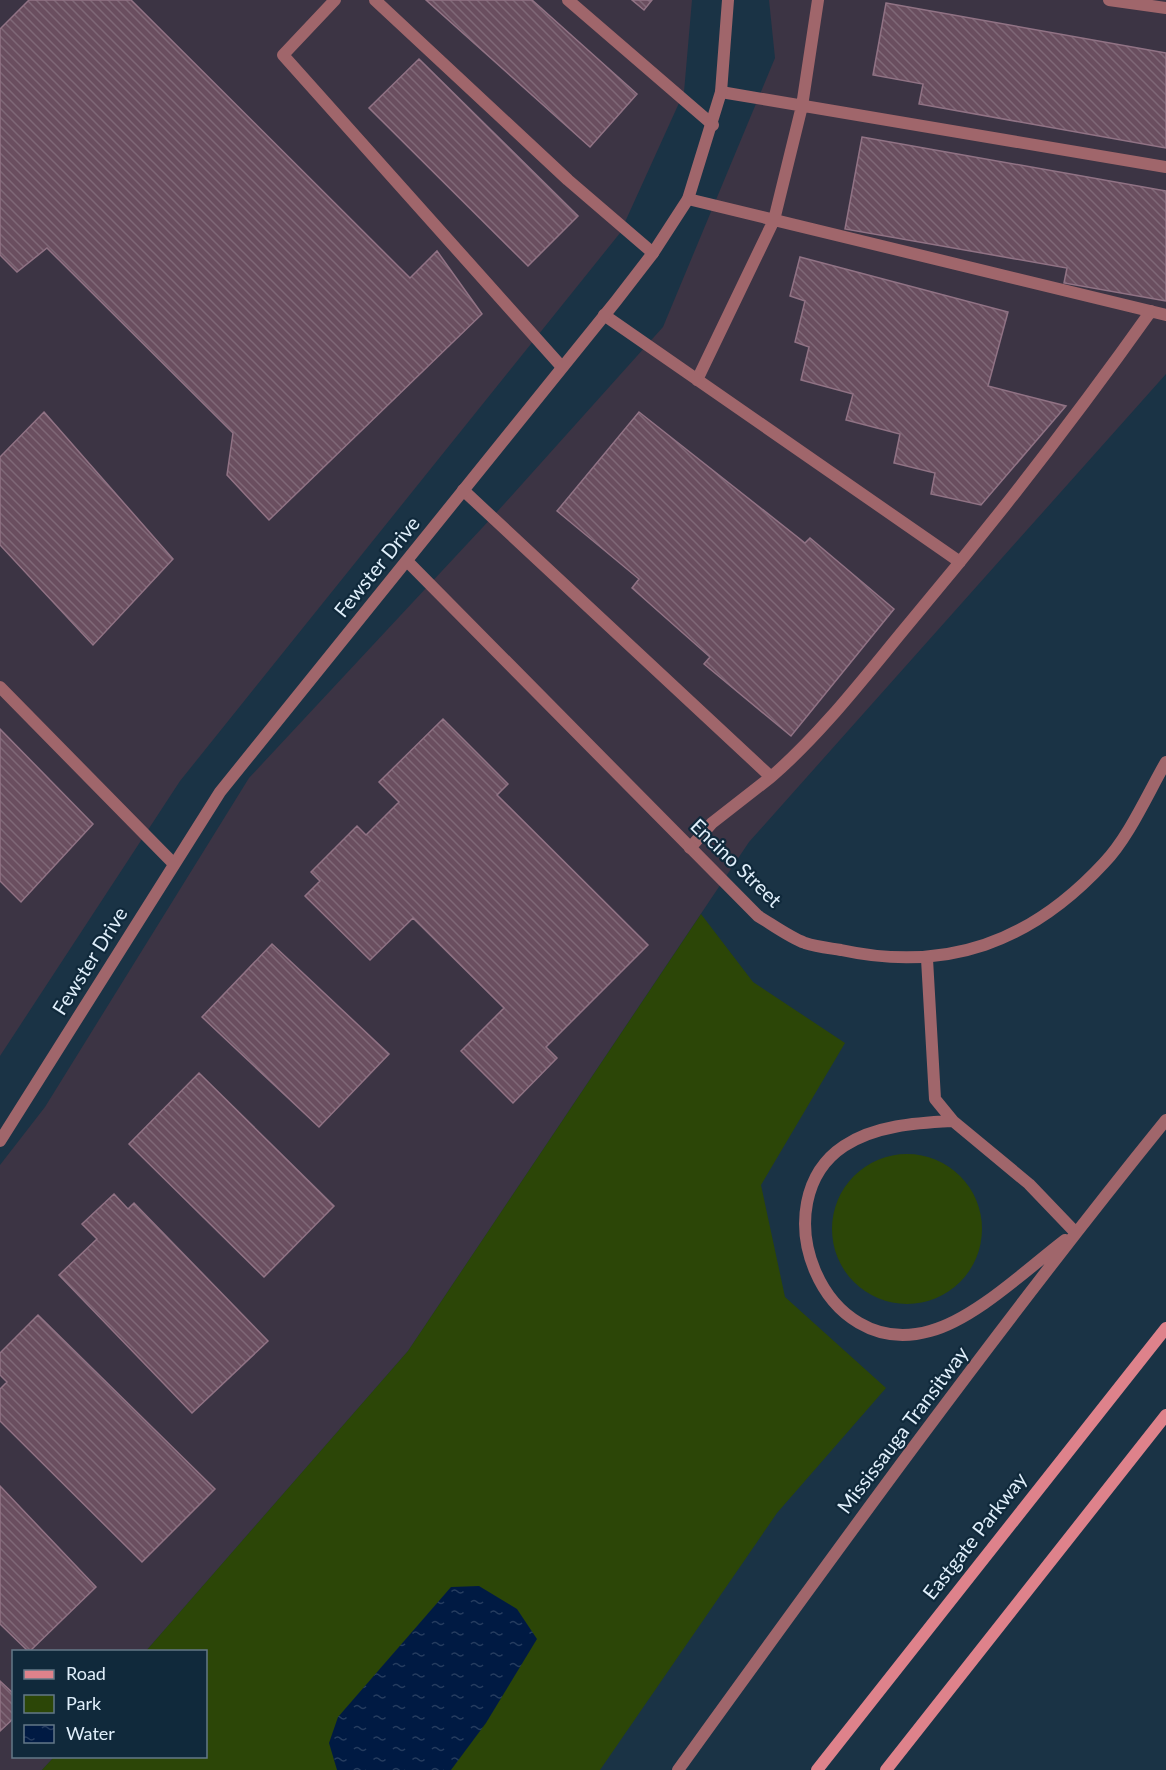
<svg xmlns="http://www.w3.org/2000/svg" width="1166" height="1770" font-family="Lato,sans-serif">
<style>
.industrial{fill:#3c3444}
.green{fill:#2c4607}
.water{fill:url(#water-ripples)}
.building{fill:url(#building-back-hatch);stroke:#917385;stroke-width:1.5}
.lines{fill:none;stroke-linecap:round;stroke-linejoin:round}
.service{stroke:#a0666b;stroke-width:12}
.minor{stroke:#a0666b;stroke-width:12}
.secondary{stroke:#de828b;stroke-width:12}
.labels{text-anchor:middle;stroke-width:4.5;stroke-linejoin:round;paint-order:stroke}
.street-label{font-size:20px;fill:#e0effb;stroke:#10293b}
</style>
<defs>
<pattern id="water-ripples" width="26" height="14" patternUnits="userSpaceOnUse" patternTransform="scale(1.5)"><rect width="26" height="14" fill="#001a43"/><path d="M2 4q2-2 4 0t4 0M15 11q2-2 4 0t4 0" fill="none" stroke="#253c5f"/></pattern>
<pattern id="building-back-hatch" width="6" height="6" patternUnits="userSpaceOnUse" patternTransform="scale(1.5)"><rect width="6" height="6" fill="#6a4e5f"/><path d="M-1 5l2 2M0 0l6 6M5-1l2 2" fill="none" stroke="#7f6877"/></pattern>
</defs>
<rect width="100%" height="100%" fill="#1a3345"/>
<path class="industrial" d="M 0,0 L 692,0 L 684,92 L 620,233 L 180,781 L 0,1056 Z
M 769,0 L 1166,0 L 1166,374 L 749,842 L 408,1351 L 146,1651 L 14,1652 L 14,1756 L 54,1757 L 42,1770 L 0,1770 L 0,1165 L 45,1107 L 249,778 L 496,513 L 663,327 L 775,58 Z"/>
<path class="green" d="M 701,914 L 753,982 L 845,1043 L 761,1185 L 785,1297 L 886,1388 L 777,1513 L 600,1770 L 42,1770 L 54,1757 L 206,1756 L 206,1652 L 146,1651 L 408,1351 Z
M832 1229a75 75 0 1 1 150 0a75 75 0 1 1-150 0Z"/>
<path class="water" d="M 479,1586 L 517,1609 L 537,1639 L 486,1723 L 451,1770 L 337,1770 L 329,1743 L 338,1717 L 451,1587 Z"/>
<path class="building" d="M 29,0 L 131,0 L 410,278 L 437,251 L 482,314 L 269,520 L 227,475 L 233,433 L 47,248 L 17,272 L 0,255 L 0,29 Z
M 426,0 L 532,0 L 637,94 L 590,147 Z
M 632,0 L 652,0 L 644,10 Z
M 886,3 L 1166,53 L 1166,148 L 919,104 L 923,84 L 873,75 Z
M 419,59 L 578,216 L 528,266 L 369,108 Z
M 862,137 L 1166,191 L 1166,301 L 1064,283 L 1067,268 L 845,229 Z
M 800,257 L 1008,312 L 988,386 L 1066,406 L 981,505 L 931,494 L 935,473 L 894,463 L 900,434 L 846,420 L 853,394 L 801,380 L 809,347 L 795,342 L 805,301 L 790,296 Z
M 44,412 L 173,559 L 93,645 L 0,545 L 0,457 Z
M 639,412 L 805,543 L 810,538 L 894,609 L 791,736 L 704,664 L 710,657 L 632,588 L 639,579 L 557,511 Z
M 443,719 L 508,784 L 497,795 L 648,945 L 546,1047 L 557,1058 L 513,1103 L 461,1051 L 504,1008 L 413,918 L 370,960 L 305,896 L 320,881 L 311,872 L 357,826 L 366,835 L 399,802 L 379,782 Z
M 0,729 L 93,824 L 21,902 L 0,881 Z
M 272,944 L 389,1054 L 319,1127 L 202,1017 Z
M 199,1073 L 334,1206 L 264,1277 L 129,1144 Z
M 114,1194 L 128,1209 L 134,1203 L 268,1341 L 192,1413 L 59,1275 L 97,1239 L 82,1224 Z
M 38,1315 L 215,1489 L 142,1562 L 0,1421 L 0,1389 L 7,1382 L 0,1375 L 0,1353 Z
M 0,1486 L 96,1587 L 29,1652 L 0,1624 Z
M 0,1681 L 14,1694 L 14,1718 L 0,1731 Z"/>
<g class="lines">
<path class="service" d="M 335,0 L 283,55 L 561,366
M 375,0 L 568,180 L 653,253
M 568,0 L 713,125
M 1109,0 L 1166,8
M 721,92 L 1166,167
M 688,199 L 1166,315
M 604,315 L 960,562
M 697,380 L 774,220 L 802,106 L 818,0
M 463,490 L 771,777 L 712,823 L 690,848
M 0,687 L 174,864
M 771,777 C 824,731 866,675 911,621 C 995,521 1075,418 1151,311
M 927,959 L 935,1099 L 953,1121 L 1029,1184 L 1075,1232
M 953,1121 C 917,1123 876,1125 844,1146 C 761,1201 821,1362 930,1331 C 975,1319 1027,1269 1065,1240
M 678,1770 C 837,1550 995,1331 1166,1120"/>
<path class="minor" d="M 407,561 L 758,916 C 773,925 789,937 805,943 C 817,947 829,948 841,950 C 947,973 1031,942 1104,863 C 1129,837 1148,793 1166,762
M 0,1141 L 220,792 L 616,301 L 653,253 L 688,199 L 721,92 L 728,0"/>
<path class="secondary" d="M 817,1770 L 1166,1328
M 886,1770 L 1166,1415"/>
</g>
<g class="labels">
<g class="street-label">
<text transform="translate(377 567) rotate(-51)" y="7">Fewster Drive</text>
<text transform="translate(736 863) rotate(44)" y="7">Encino Street</text>
<text transform="translate(90 961) rotate(-58)" y="7">Fewster Drive</text>
<text transform="translate(903 1430) rotate(-53)" y="7">Mississauga Transitway</text>
<text transform="translate(975 1536) rotate(-52)" y="7">Eastgate Parkway</text>
</g>
</g>
<rect x="12" y="1650" width="195" height="108" fill="#10293b" stroke="#637888" stroke-width="1.5"/>
<rect x="24" y="1670" width="30" height="9" fill="#de828b" stroke="#637888" stroke-width="1.5"/>
<text x="66" y="1680" font-size="18" fill="#e0effb">Road</text>
<rect x="24" y="1695" width="30" height="18" fill="#2c4607" stroke="#637888" stroke-width="1.5"/>
<text x="66" y="1710" font-size="18" fill="#e0effb">Park</text>
<rect x="24" y="1725" width="30" height="18" fill="url(#water-ripples)" stroke="#637888" stroke-width="1.5"/>
<text x="66" y="1740" font-size="18" fill="#e0effb">Water</text>
</svg>
